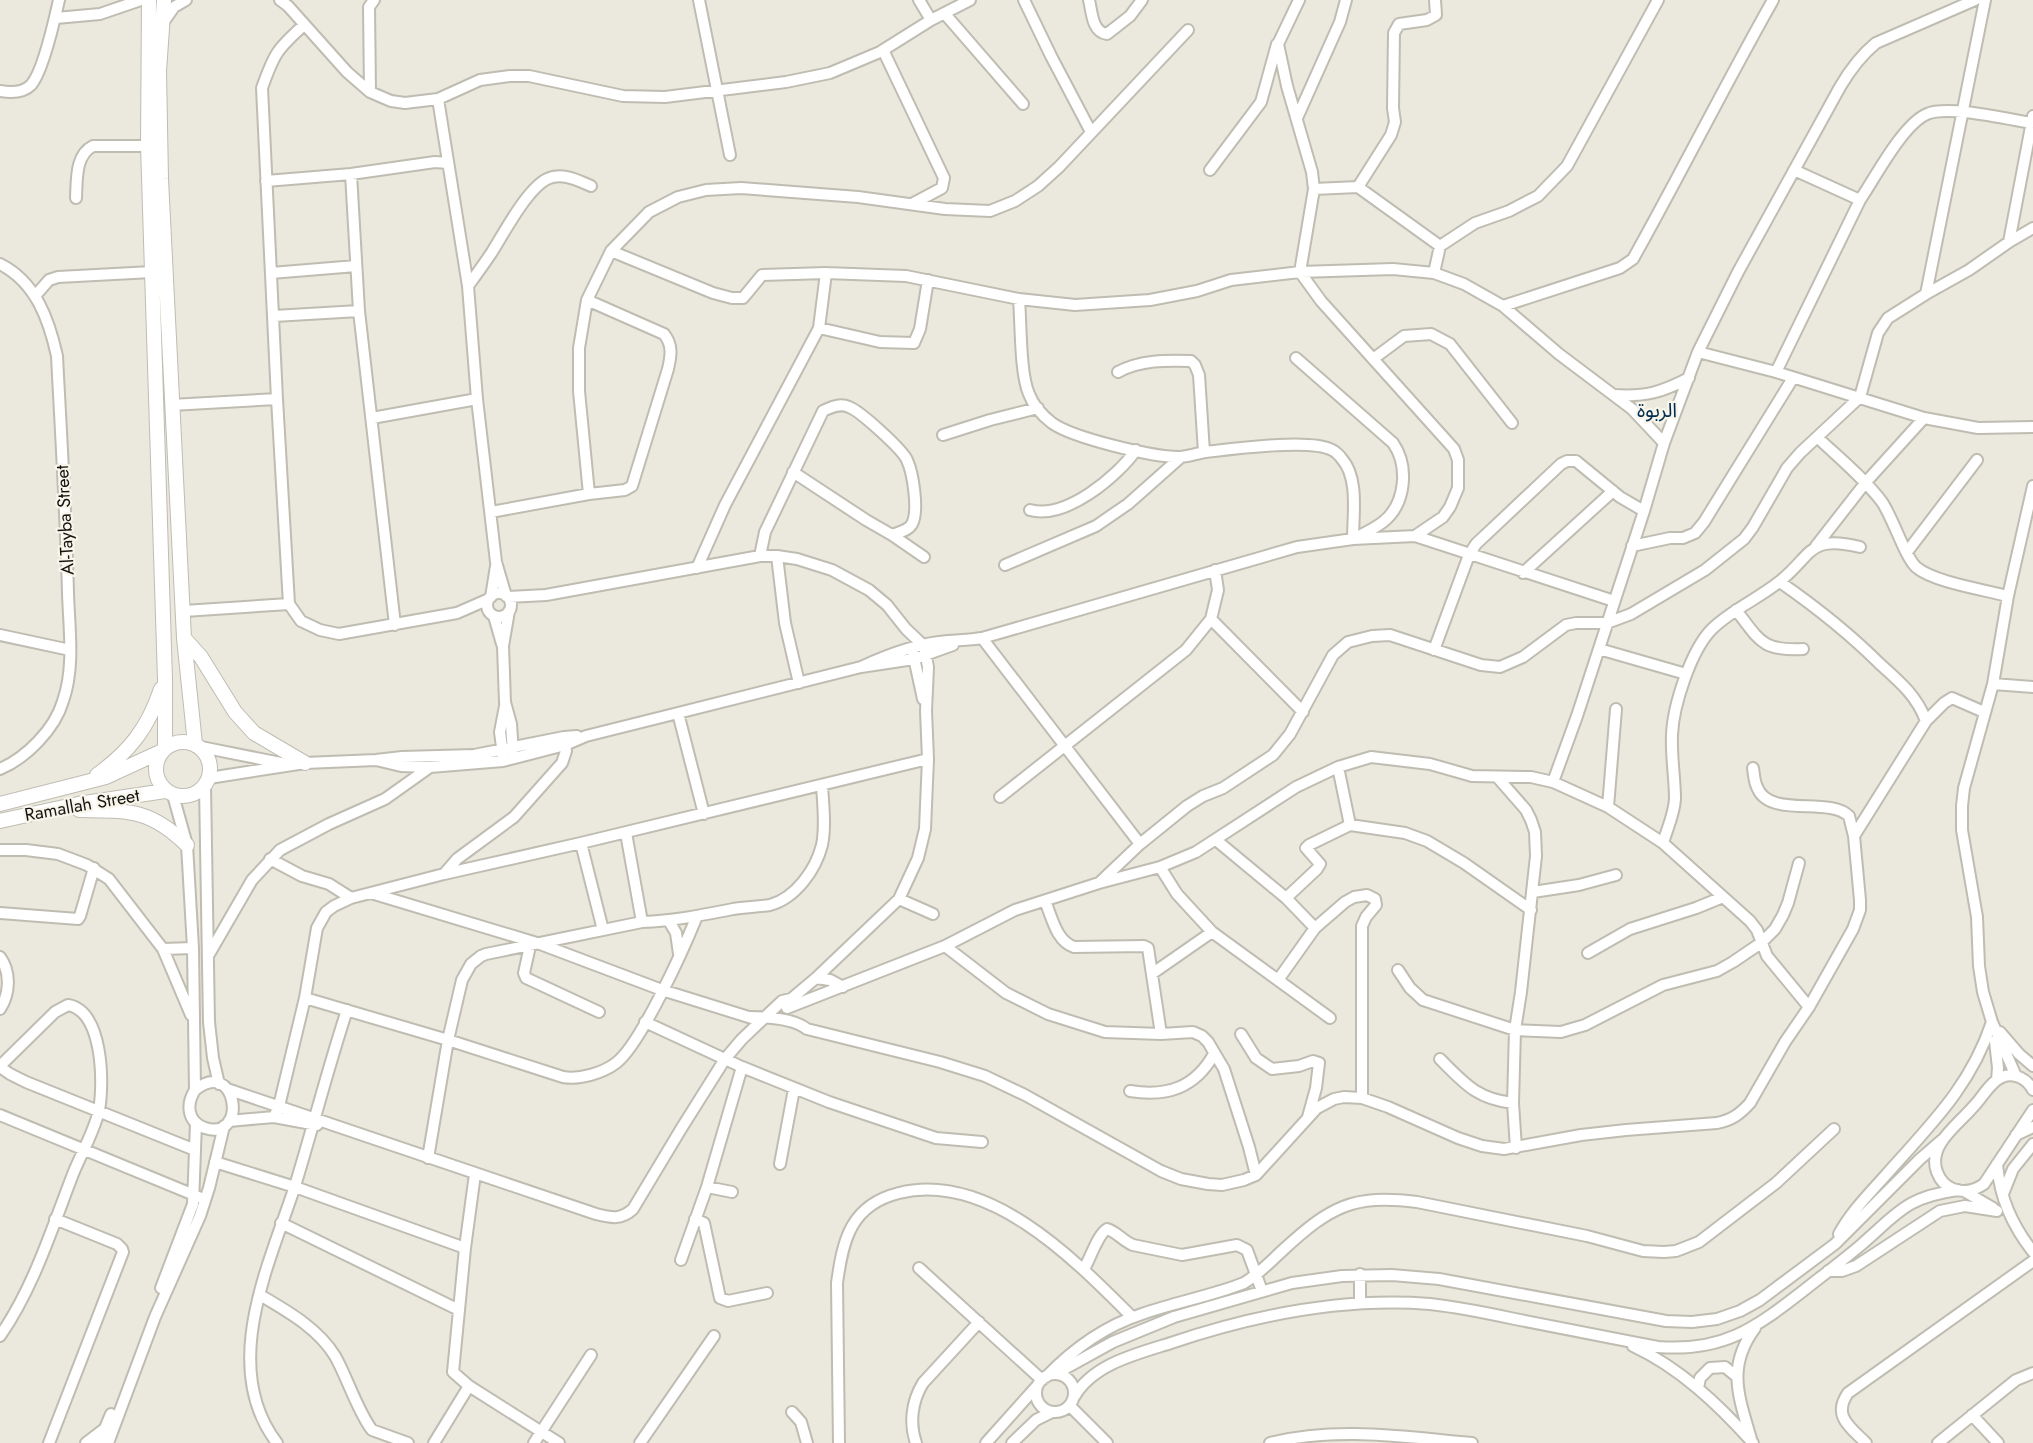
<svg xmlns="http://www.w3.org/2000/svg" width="2033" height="1443" font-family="Jost,'Noto Sans Arabic',sans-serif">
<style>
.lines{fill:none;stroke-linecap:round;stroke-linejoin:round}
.minor-casing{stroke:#bfbcb2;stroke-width:14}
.major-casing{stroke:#bfbcb2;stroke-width:16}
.minor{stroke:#fff;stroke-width:10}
.major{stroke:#fff;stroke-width:14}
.labels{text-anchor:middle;stroke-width:4.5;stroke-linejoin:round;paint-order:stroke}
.street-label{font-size:18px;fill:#14130f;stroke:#f8f5ea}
.neighbourhood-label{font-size:20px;fill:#002d50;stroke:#f8f5ea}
</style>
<rect width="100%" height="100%" fill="#ebe8dd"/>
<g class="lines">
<g class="minor-casing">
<path id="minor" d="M 280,0 L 288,6 L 347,72 L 370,92 L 391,101 L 405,103 L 438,99 L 480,80 L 510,76 L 529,76 L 623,96 L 665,97 L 786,82 L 830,73 L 880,52 L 931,20 L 970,0
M 699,0 L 730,155
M 919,0 L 931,20
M 1024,0 L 1051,56 L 1091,132
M 1089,0 C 1092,12 1092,32 1107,34 L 1130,16 L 1142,0
M 945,14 L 1023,104
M 56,18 L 100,14 L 141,0
M 162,24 L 174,7 L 186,0
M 304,25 C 277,49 274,54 262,88 L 277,399 L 289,604 L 301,621 L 320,630 L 339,634 L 457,613 L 489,599
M 883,50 L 944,178 L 942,188 L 912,204
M 0,91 C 11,93 23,93 31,85 C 43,72 55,18 59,0
M 370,92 L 369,7 L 374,0
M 438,99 L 468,286 L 477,399 L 496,562 L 506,596
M 1297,118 L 1340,22 L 1346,0
M 1210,170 L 1261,102 L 1277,44
M 1794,170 L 1860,200 C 1875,178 1903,124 1927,114 C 1948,105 2007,119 2031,123
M 351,174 L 359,311 L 395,625
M 266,181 L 351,174 L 435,162 L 448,163
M 1358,187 L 1440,246
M 1314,189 L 1358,187 L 1391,135 L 1395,122 L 1393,108 L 1394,33 L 1399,24 L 1427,20 L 1436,15 L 1435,0
M 76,198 C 77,180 75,155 93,146 L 148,146
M 2009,242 L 2033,116
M 611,251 L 713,293 L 732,298 L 743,298 L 762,275 L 826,273 L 906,276 L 1019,299 L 1075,305 L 1150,300 L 1197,291 L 1231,280 L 1300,272 L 1393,269 L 1434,273 L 1464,284 L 1503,306 L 1559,354 L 1632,409 L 1664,443
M 0,264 C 36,282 49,320 57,356 C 61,435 66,514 68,593 C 69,628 75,667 63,701 C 55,729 26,758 0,769
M 271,273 L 356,266
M 1434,273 L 1440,246 L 1475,223 L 1509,211 L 1538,196 L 1567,166 L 1658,0
M 468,286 C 476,275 484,264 492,252 C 504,233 527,189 547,179 C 562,172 577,180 591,186
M 1926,294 L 1985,0
M 35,296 L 49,280 L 58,277 L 152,272
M 1019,299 C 1021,324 1020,374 1029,394 C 1033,405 1043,416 1052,423 C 1073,438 1152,457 1179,457 C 1188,457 1197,453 1206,452 C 1232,449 1311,438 1332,450 C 1335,451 1340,456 1342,459 C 1359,478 1353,515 1353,539 C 1363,534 1374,529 1383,522 C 1406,504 1409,466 1393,443 L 1296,358
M 1503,306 L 1620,268 L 1633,259 C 1681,173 1725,85 1773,0
M 274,316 L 359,311
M 819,328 L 880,342 L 914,343 L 920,329 L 928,280
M 1698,352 L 1776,372 L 1924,418 L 1978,428 L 2033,427
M 1373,359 L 1404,336 L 1431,334 L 1450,344 L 1512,423
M 1118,372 C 1140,360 1167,360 1191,361 L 1195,365 L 1199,375 L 1204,452
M 1776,372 L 1860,200
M 1615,395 C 1646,397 1662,392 1689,378
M 171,405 L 277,399
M 372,418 L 477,399
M 943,435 L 990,420 L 1038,408
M 1817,437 C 1839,458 1864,478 1882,502 C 1893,518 1905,557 1916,567 C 1933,582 1985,590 2008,596
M 793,472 L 866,520 L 892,535
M 589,494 L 579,391 L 579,348 L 587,300 L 611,251 L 649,212 L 678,197 L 706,190 L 741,188 L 858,197 L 945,209 L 990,211 L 1015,201 L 1038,186 L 1059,167 L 1188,30
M 1030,510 C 1065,520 1117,477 1136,450
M 491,512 L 589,494 L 625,490 L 632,486 L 668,369 C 671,356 673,345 664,334 L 587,300
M 1415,536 L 1614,601
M 1632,546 L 1670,538 L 1683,538 L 1695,533 L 1704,522 L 1793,378
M 1816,546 L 1866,482 L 1924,418
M 1907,552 L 1977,460
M 760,556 L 765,532 L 823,411 C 831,407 840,403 849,407 C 860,411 902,449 907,460 C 913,473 919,511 912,524 C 908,531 899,532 892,535 L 924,557
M 777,556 L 785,623 L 799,683
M 1005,565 L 1096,526 L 1128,504 L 1181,457
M 697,568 L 725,505 L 819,328 L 826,273
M 1523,573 L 1613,491
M487 605a12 12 0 1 1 24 0a12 12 0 1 1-24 0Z
M 491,597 L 496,566
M 1736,610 C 1760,641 1762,651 1803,649
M 184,611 L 289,604
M 509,611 L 503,646 L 505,702 L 511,724 L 513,753
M 494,616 L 502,644
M 1211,619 L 1303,712
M 0,635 L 70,650
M 982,638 L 1140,844
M 1599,649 L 1686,674
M 1434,650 L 1469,555 L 1476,544 L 1561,464 L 1567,461 L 1576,461 L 1620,497 L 1644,511
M 913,653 L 923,699
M 861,667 C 887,655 919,643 948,641 C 959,640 970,640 982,638 L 1297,547 L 1353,539 L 1415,536 L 1443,517 L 1450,507 L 1458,488 L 1458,460 L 1454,449 L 1321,301 L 1300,272 L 1314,189 L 1312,172 L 1287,86 L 1278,44 L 1299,0
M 1993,684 L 2033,687
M 678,713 L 704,814
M 1926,721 L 1944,703 L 1952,698 L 1984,712
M 201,747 L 286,764
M 503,755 L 500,732 L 505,706
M 376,760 L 401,766 L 430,767 L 503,761 L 565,745 L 586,736 L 678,713 L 861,667 L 914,659 L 953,645
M 1338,767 L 1350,825
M 1753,768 C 1754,774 1754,781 1757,787 C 1769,819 1828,796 1849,816 L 1854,836
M 209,778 L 305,763 L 376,760 L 402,757 L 474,755 L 564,737 L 577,736
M 1498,778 L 1526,810 L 1531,820 L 1535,832 L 1536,856 L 1521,992 L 1515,1030 L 1513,1103 L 1516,1148
M 1553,782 L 1577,716 L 1644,511 L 1664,443 L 1698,352 L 1738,272 L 1840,87 C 1850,70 1860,56 1876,43 L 1975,0
M 205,786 L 209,1022 L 213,1058 L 219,1084
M 173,795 L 187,845 L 193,948 L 195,1090 C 186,1104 187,1122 205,1128 C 249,1142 237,1056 195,1090
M 1000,797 L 1186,650 L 1211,619 L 1218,590 L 1215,570
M 1608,807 L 1616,709
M 626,833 L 642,922
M 1216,840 L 1286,898 L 1315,928
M 581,843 L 603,930
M 1663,843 C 1667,829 1674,815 1675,799 C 1675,778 1671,757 1672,735 C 1673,706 1691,650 1712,629 C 1731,610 1758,599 1779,582 C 1813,555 1808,534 1860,547
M 0,850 L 26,850 L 58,854 L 87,865 L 109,879 L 163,949 L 191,1015
M 270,859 L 302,876 L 329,884 L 351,898
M 1160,867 L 1177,894 L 1212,932 L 1330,1018
M 444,874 L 457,859 L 514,817 L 562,763 L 566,751 L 565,745
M 1099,883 L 1140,844 L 1187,806 L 1203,796 L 1223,788 L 1273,755 L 1290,734 L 1333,655 L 1348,642 L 1372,636 L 1390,635 L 1481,665 L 1500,667 L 1523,657 L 1566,625 L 1576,623 L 1607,623 L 1631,614 L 1705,570 L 1744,539 L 1753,527 L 1787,468 L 1800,453 L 1860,397 L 1878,333 L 1888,318 L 1926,294 L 1969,270 L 2009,242 L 2033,228
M 1533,892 L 1579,885 L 1616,875
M 371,893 L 540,944 L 662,990 L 755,1019
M 1286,898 L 1317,869 L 1320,864 L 1306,848 L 1309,845 L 1350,825 L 1405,833 L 1427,841 L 1464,863 L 1531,910
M 899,899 L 933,914
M 1045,901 C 1052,917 1056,941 1074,947 L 1144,946 L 1148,948 L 1161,1034
M 0,913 L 78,919 L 80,916 L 94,868
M 669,921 L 676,933 L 679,954
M 530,946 L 524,973 L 526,978 L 599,1012
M 945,946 L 1006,993 L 1048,1014 L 1105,1032 L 1161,1034 L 1193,1032 L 1202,1036 L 1208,1042 L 1224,1069 L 1249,1147 L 1256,1175
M 163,949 L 193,948
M 1588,953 L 1630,929 L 1696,908 L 1723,897
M 208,956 L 252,880 L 280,850 L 329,824 L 385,799 L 430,767
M 0,957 C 11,972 10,994 0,1009
M 1398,970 L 1410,988 L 1423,1000 L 1515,1030 L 1561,1032 L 1585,1025 L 1663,985 L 1717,971 L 1733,962 L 1761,943 L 1775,929 L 1783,915 L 1788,903 L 1799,863
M 1153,973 L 1212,932
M 816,978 L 830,980 L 843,987
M 1278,980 L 1315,928 L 1345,902 L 1354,897 L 1367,895 L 1375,899 L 1376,905 L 1366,917 L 1362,926 L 1362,1098
M 305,998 L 448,1040 L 563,1077 C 579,1080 603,1073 616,1063 C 641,1044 684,948 697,916
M 787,1008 L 945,946 L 1015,910 L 1099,883 L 1160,867 L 1196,852 L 1296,787 L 1338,767 L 1371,757 L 1430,764 L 1472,776 L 1531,777 L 1553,782 L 1608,807 L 1663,843 L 1750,921 L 1757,930 L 1767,956 L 1809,1007
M 750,1017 C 768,1017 793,1018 807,1029 L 940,1062 L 985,1076 L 1025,1095 L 1161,1171 L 1181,1179 L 1208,1184 L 1222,1185 L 1244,1180 L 1256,1175 L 1317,1108 L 1334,1099 L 1344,1097 L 1362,1098 L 1388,1107 L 1458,1138 L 1482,1146 L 1504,1149 L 1581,1135 L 1626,1130 L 1717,1123 C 1732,1120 1740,1114 1750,1103 L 1785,1042 L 1809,1007 L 1853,929 L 1860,910 L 1860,900 L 1854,836 L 1926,721 C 1917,696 1899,681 1880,664 C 1849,633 1816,607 1780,582
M 645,1022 L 742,1067 L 829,1102 L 936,1138 L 982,1142
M 2000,1032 L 2019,1054 L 2033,1066
M 1241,1034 L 1256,1058 L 1272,1069 L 1299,1066 L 1313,1061 L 1319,1063 L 1316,1088 L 1308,1117
M 1995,1041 L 1998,1068 L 1997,1080
M 1440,1059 C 1465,1084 1477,1099 1513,1103
M 0,1066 L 55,1012 L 68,1005 C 103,1011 104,1083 99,1110 C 95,1130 81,1154 73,1174 C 52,1228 34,1287 0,1336
M 0,1067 L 10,1074 L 26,1082 L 195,1150
M 2016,1076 L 1992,1022 L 1983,992 L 1979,966 L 1977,917 L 1962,830 L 1962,806 L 1964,788 L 1993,684 L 2008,596 L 2033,486
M 227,1089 L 596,1214 C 612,1218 621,1220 633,1209 L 681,1129 L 725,1059 L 742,1039 L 782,1001 L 791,999 L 816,978 L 899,899 L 918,858 L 925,829 L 928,759 L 926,711 L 928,667 L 924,646 L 906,629 L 887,605 L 869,590 L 832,570 L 797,559 L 777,556 L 760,556 L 546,595 L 508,597
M 2033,1090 C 2027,1079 2015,1072 2002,1077 C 1990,1082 1982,1098 1973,1107 C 1958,1125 1927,1145 1937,1172 C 1940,1180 1945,1186 1953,1189 C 1964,1193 1974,1191 1984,1184 L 2033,1110
M 1130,1091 C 1167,1097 1195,1088 1214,1054
M 0,1115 L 199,1197
M 274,1117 L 279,1106 L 305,998 L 317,928 L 326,912 L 334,906 L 351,898 L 444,874 L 581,843 L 928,759
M 229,1121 L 274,1117 L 317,1125
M 2016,1135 L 2033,1127
M 428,1158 L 448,1040 L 462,980 L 471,964 L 481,956 L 486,954 L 642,922 C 673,921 703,915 733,909 C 745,907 758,907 770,905 C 796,898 816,869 822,845 C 826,826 823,804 822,785
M 215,1162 L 295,1187 L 465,1248
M 780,1164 L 794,1089
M 1997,1164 C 2000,1198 2012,1225 2033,1252
M 475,1174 L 465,1248 L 453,1372 L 469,1386 L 559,1443
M 707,1187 L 732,1192
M 1964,1191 L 1993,1208
M 2003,1194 L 2013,1169 L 2033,1144
M 695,1219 L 704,1223 L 720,1298 L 728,1301 L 767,1293
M 281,1223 L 459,1310
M 1839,1234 C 1851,1212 1868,1195 1885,1176 C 1929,1126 1970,1088 1992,1022
M 681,1260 L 707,1187 L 742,1067
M 919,1268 L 1042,1380
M 1084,1269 C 1090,1259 1098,1234 1107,1229 C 1117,1232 1123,1241 1133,1245 L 1182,1255 L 1237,1245 L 1247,1250 L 1262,1291
M 1828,1271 L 1842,1271 L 1856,1266 L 1940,1211 L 1965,1206 L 1997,1211
M 161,1288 L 193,1204 L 196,1123
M 260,1295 C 287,1311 318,1328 335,1356 C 347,1377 358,1412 372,1430 L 408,1443
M 1360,1303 L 1360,1274
M 1633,1346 C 1680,1368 1718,1404 1753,1443
M1036 1393a19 19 0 1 1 38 0a19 19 0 1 1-38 0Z
M 1055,1374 L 1113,1342 L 1174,1317 L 1292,1283 L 1342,1276 L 1392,1275 L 1439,1279 L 1666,1321 L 1692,1322 L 1717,1319 L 1740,1311 L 1760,1300 L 1835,1244 L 1920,1159 L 1942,1140
M 1046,1377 C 1073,1349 1105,1326 1142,1314 C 1176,1302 1211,1296 1244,1283 C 1259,1274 1270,1262 1283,1250 C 1330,1207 1352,1194 1417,1202 L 1587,1236 L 1643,1251 L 1664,1252 L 1676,1251 L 1699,1242 L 1776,1183 L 1834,1129
M 1698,1388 L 1700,1378 L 1710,1368 L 1725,1367 L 1736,1376
M 1074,1397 C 1093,1364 1136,1354 1171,1343 C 1254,1315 1341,1297 1430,1304 C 1458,1307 1487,1313 1515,1319 C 1562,1328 1610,1338 1658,1347 C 1723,1352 1754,1329 1803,1291 C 1822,1276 1842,1261 1861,1245 C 1898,1213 1906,1197 1958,1190
M 1070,1406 L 1107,1443
M 792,1412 L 801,1422 L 807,1443
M 1972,1415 L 1998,1443
M 1751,1439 C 1739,1397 1726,1367 1755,1328
M 49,1443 L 123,1252 L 122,1249 L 117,1244 L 55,1219
M 86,1443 L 103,1430
M 99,1443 L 111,1414
M 108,1443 L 155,1317 L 200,1216 L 209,1188 L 224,1126
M 277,1443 C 219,1367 269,1265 295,1186 C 313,1127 328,1068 347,1010
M 434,1443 L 469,1386
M 534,1443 L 591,1355
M 640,1443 L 714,1336
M 839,1443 L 837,1283 C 843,1239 851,1205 899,1193 C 989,1171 1075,1260 1132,1317
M 916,1443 C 909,1423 912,1401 923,1383 L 979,1322
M 986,1443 L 1037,1386
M 1012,1443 L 1036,1420 L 1052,1412
M 1270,1443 C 1336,1426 1405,1437 1472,1443
M 1866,1443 C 1850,1427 1832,1416 1848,1393 L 2033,1261
M 1938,1443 L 2016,1380 L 2033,1373"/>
</g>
<g class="major-casing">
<path id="major" d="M 149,0 L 148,146 L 165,679 L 165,747
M 164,0 L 159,71 L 161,179 L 184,638 L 195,744
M 184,638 L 201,657 L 235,712 L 254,733 L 305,763
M156 769a27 27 0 1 1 54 0a27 27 0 1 1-54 0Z
M 97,775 C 130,751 148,728 161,689
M 0,804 L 106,777 L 160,752
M 79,810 C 128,811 149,808 187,845
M 0,821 L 78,804 L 165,791"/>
</g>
<use href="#minor" class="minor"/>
<use href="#major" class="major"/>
</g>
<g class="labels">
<g class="street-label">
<text transform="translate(65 520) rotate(-93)" y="6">Al-Tayba Street</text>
<text transform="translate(82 805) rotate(-10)" y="6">Ramallah Street</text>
</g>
<g class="neighbourhood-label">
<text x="1657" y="417">الربوة</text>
</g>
</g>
</svg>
